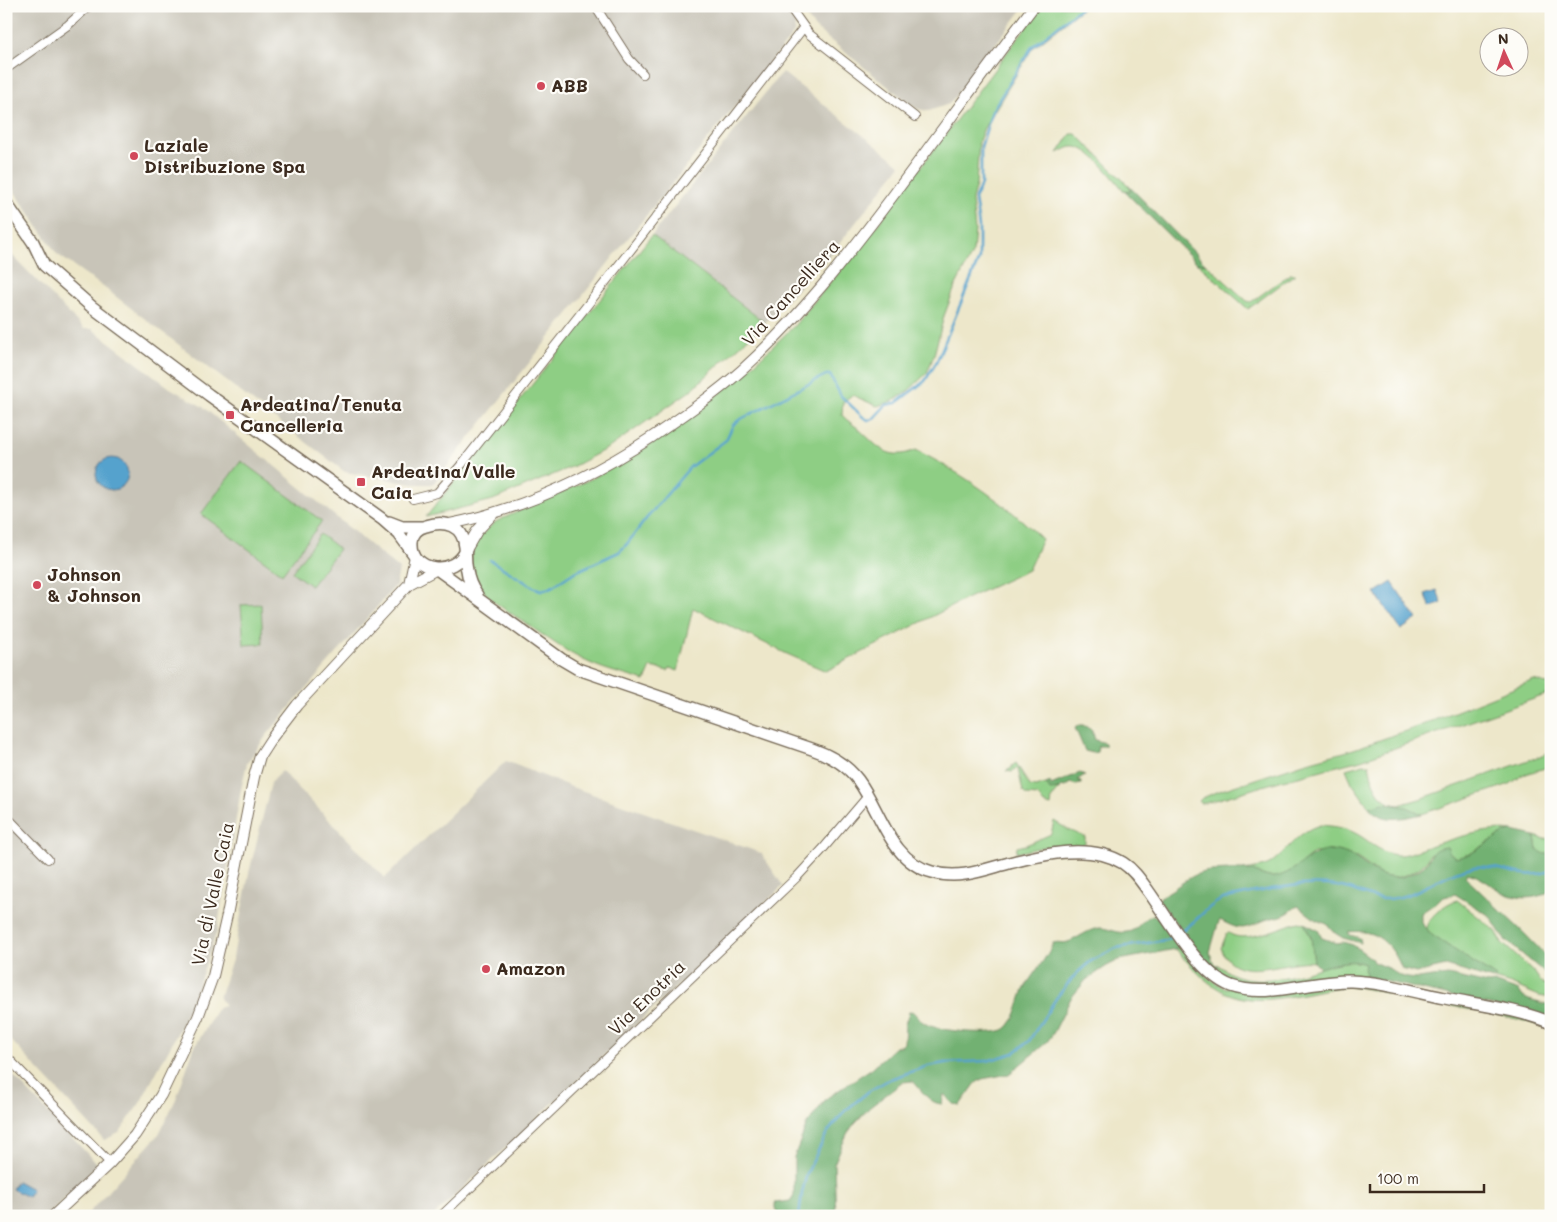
<svg xmlns="http://www.w3.org/2000/svg" width="1557" height="1222" font-family="Mali,sans-serif">
<style>
.industrial{fill:#c8c4b8}
.green{fill:#8ece84;stroke:#647c51}
.forest{fill:#72b172;stroke:#566e48}
.water{fill:#54a2cd;stroke:#486676}
.lines{fill:none;stroke-linecap:round;stroke-linejoin:round}
.stream{stroke:#54a2cd;stroke-width:2.5}
.minor-casing{stroke:#796c5a;stroke-width:10}
.tertiary-casing{stroke:#796c5a;stroke-width:12}
.secondary-casing{stroke:#796c5a;stroke-width:14}
.minor{stroke:#fff;stroke-width:8}
.tertiary{stroke:#fff;stroke-width:10}
.secondary{stroke:#fff;stroke-width:11}
.poi-dot{fill:#d1495b;stroke:#fdfcf7;stroke-width:2}
.labels{text-anchor:middle;stroke-width:4.5;stroke-linejoin:round;paint-order:stroke}
.poi-label{font-size:18px;font-weight:bold;fill:#3b2a1e;stroke:#fdfcf7;text-anchor:start}
.street-label{font-size:18px;fill:#3b2a1e;stroke:#fdfcf7}
</style>
<rect width="100%" height="100%" fill="#fdfcf7"/>
<filter id="ink" filterUnits="userSpaceOnUse"><feTurbulence type="fractalNoise" baseFrequency=".02" numOctaves="2"/><feDisplacementMap in="SourceGraphic" scale="10" xChannelSelector="R" yChannelSelector="G"/><feConvolveMatrix kernelMatrix="1 2 1 2 8 2 1 2 1" color-interpolation-filters="sRGB"/></filter>
<filter id="wash" filterUnits="userSpaceOnUse"><feTurbulence type="fractalNoise" baseFrequency=".0096" numOctaves="4" result="noise"/><feDisplacementMap in="SourceGraphic" scale="20" xChannelSelector="R" yChannelSelector="G"/><feGaussianBlur stdDeviation="1.12" result="paint"/><feColorMatrix in="noise" values="0 0 0 0 0 0 0 0 0 0 0 0 0 0 0 0 0 1.4 0 .05"/><feComposite in="paint" operator="in"/></filter>
<g filter="url(#wash)">
<rect width="100%" height="100%" fill="#ede7ca"/>
<path class="industrial" d="M 6,6 L 783,6 L 795,24 L 794,33 L 637,227 L 433,484 L 413,484 L 345,472 L 106,289 L 57,254 L 6,179 Z
M 797,6 L 1025,6 L 949,104 L 929,111 L 918,109 L 910,104 L 815,28 Z
M 782,72 L 901,165 L 824,263 L 821,261 L 795,292 L 765,323 L 652,235 Z
M 6,245 L 12,255 L 84,329 L 92,329 L 170,388 L 203,407 L 399,569 L 396,585 L 292,705 L 266,736 L 247,763 L 241,789 L 217,931 L 197,989 L 181,1026 L 140,1103 L 119,1133 L 104,1140 L 6,1035 Z
M 506,761 L 569,786 L 761,853 L 783,886 L 433,1216 L 86,1216 L 159,1134 L 176,1099 L 194,1048 L 217,1009 L 225,1005 L 219,998 L 233,957 L 249,873 L 271,783 L 282,771 L 385,878 Z
M 6,1068 L 98,1165 L 46,1216 L 6,1216 Z"/>
<path class="green" d="M 1042,6 L 1085,6 L 1032,49 L 984,128 L 979,141 L 976,185 L 972,200 L 975,230 L 973,252 L 955,287 L 944,316 L 934,355 L 927,373 L 907,392 L 893,401 L 877,406 L 852,395 L 843,402 L 842,415 C 848,422 855,425 861,431 C 880,449 889,461 916,450 C 960,472 1007,504 1042,539 L 1028,570 L 966,599 L 826,671 L 787,654 L 693,608 L 678,671 L 670,668 L 668,671 L 651,667 L 645,681 C 627,675 607,671 590,663 C 567,653 548,638 528,625 C 512,613 491,603 480,587 C 461,561 475,537 497,521 L 591,479 L 651,444 L 701,408 L 750,368 L 794,326 L 872,232 Z
M 1071,134 L 1076,134 L 1130,187 L 1130,192 L 1124,191 C 1115,180 1089,145 1073,147 C 1068,147 1063,151 1058,153 Z
M 652,235 L 765,323 L 690,391 L 610,447 L 574,466 L 493,500 L 426,517 Z
M 1197,263 L 1206,264 L 1247,301 L 1251,302 L 1290,274 L 1295,274 L 1248,309 Z
M 241,461 L 322,521 L 282,574 L 201,514 Z
M 320,534 L 339,549 L 311,586 L 292,572 Z
M 261,604 L 263,644 L 244,645 L 241,605 Z
M 1534,680 L 1546,684 L 1551,683 L 1551,693 L 1361,760 L 1283,780 L 1206,803 L 1200,803 L 1199,801 L 1202,798 L 1222,790 L 1307,762 L 1348,751 L 1417,727 Z
M 1551,752 L 1551,766 L 1523,775 L 1510,784 L 1422,814 C 1406,807 1387,801 1369,807 L 1352,783 L 1346,769 L 1364,764 L 1369,765 L 1373,782 L 1379,794 L 1389,803 L 1399,805 L 1423,798 Z
M 1016,763 L 1030,786 L 1036,787 L 1046,784 L 1047,786 L 1056,790 L 1059,789 L 1052,798 L 1051,806 L 1044,804 L 1038,796 L 1026,795 L 1023,792 L 1018,769 L 1016,768 L 1012,772 L 1006,771 L 1012,768 L 1012,766 Z
M 1054,821 L 1069,830 L 1085,837 L 1085,843 L 1082,846 L 1043,847 L 1016,853 L 1017,847 L 1026,845 L 1051,834 Z
M 1320,825 C 1332,826 1343,827 1353,832 C 1369,839 1379,854 1397,855 C 1407,856 1420,849 1430,846 C 1451,839 1490,827 1512,831 L 1504,833 L 1470,854 L 1456,858 L 1450,853 L 1430,854 C 1425,864 1422,867 1412,872 C 1382,887 1376,868 1353,856 C 1346,852 1324,853 1314,853 C 1303,862 1286,879 1270,877 C 1261,876 1254,870 1244,870 C 1253,868 1263,868 1271,863 C 1288,850 1298,831 1320,825 Z
M 1535,836 L 1544,839 L 1551,838 L 1551,853 L 1545,855 L 1537,850 Z
M 1457,900 L 1496,931 L 1502,943 L 1535,973 L 1540,981 L 1551,990 L 1551,998 L 1539,996 L 1511,984 L 1494,979 L 1495,977 L 1433,936 L 1426,928 C 1428,917 1446,903 1457,900 Z
M 1299,922 L 1304,923 L 1311,937 L 1314,962 C 1286,958 1235,987 1221,948 L 1227,933 L 1229,933 C 1244,945 1282,926 1299,922 Z
M 1180,945 L 1203,974 L 1224,988 L 1354,984 L 1516,1015 L 1551,1026 L 1551,1030 L 1542,1026 L 1517,1019 L 1352,986 C 1331,987 1312,993 1292,996 C 1234,1007 1212,992 1176,949 Z
M 1199,955 L 1215,967 L 1218,967 L 1217,964 C 1222,968 1228,972 1234,975 C 1256,983 1283,979 1306,972 C 1325,967 1346,957 1365,964 L 1367,977 L 1311,979 L 1261,985 L 1243,984 L 1223,977 Z"/>
<path class="forest" d="M 1130,187 L 1206,264 L 1197,263 L 1124,191 L 1130,192 Z
M 1079,725 L 1083,725 L 1092,730 L 1095,740 L 1105,743 L 1105,746 L 1098,746 L 1097,752 L 1093,753 L 1085,751 L 1075,728 Z
M 1080,773 L 1085,775 L 1077,780 L 1081,781 L 1081,784 L 1076,785 L 1070,783 L 1065,787 L 1061,786 L 1060,789 L 1050,790 L 1046,784 L 1050,782 L 1051,785 Z
M 1383,803 L 1407,807 L 1422,814 C 1405,818 1382,824 1369,807 Z
M 1512,831 L 1535,836 L 1537,850 L 1545,854 L 1551,853 L 1551,890 C 1538,900 1517,900 1502,892 C 1490,885 1481,876 1467,873 L 1465,877 L 1522,931 L 1551,961 L 1551,978 L 1504,939 L 1490,916 L 1455,894 L 1441,898 L 1436,903 L 1421,913 L 1421,923 L 1433,936 L 1496,977 L 1493,980 L 1446,966 L 1416,973 L 1402,969 C 1392,944 1376,928 1348,932 L 1350,935 L 1360,938 L 1361,943 L 1343,938 L 1335,933 L 1327,924 L 1316,920 L 1298,906 C 1293,908 1293,910 1288,913 C 1282,917 1273,917 1265,920 C 1244,929 1242,932 1220,920 L 1218,924 L 1210,952 L 1212,960 L 1218,967 L 1215,967 L 1199,955 L 1159,900 L 1161,896 C 1175,890 1189,875 1204,872 C 1214,870 1236,870 1246,870 C 1256,870 1265,879 1275,877 C 1300,872 1310,847 1337,851 C 1363,855 1373,882 1402,877 C 1408,875 1421,870 1425,865 C 1433,854 1431,848 1447,847 L 1450,853 L 1456,858 L 1470,854 L 1504,833 Z
M 1152,915 L 1163,919 L 1180,945 L 1176,949 L 1119,960 L 1107,966 L 1086,980 L 1071,998 L 1054,1032 L 1047,1042 L 1009,1074 L 982,1079 L 976,1083 L 960,1105 L 953,1104 L 944,1094 L 942,1104 C 930,1104 921,1090 913,1081 L 903,1082 L 870,1107 L 854,1124 L 847,1134 L 834,1164 L 836,1216 L 779,1216 L 775,1208 L 775,1203 L 790,1201 L 794,1195 L 794,1157 L 807,1124 L 827,1098 L 872,1068 L 896,1046 L 901,1046 L 904,1043 L 905,1024 L 909,1012 L 912,1011 C 917,1015 920,1021 926,1024 C 937,1031 994,1036 1005,1029 C 1015,1022 1019,1003 1023,992 C 1031,974 1046,961 1053,943 C 1059,941 1063,944 1068,942 C 1079,938 1088,929 1100,928 C 1109,928 1118,934 1127,932 C 1138,931 1142,918 1152,915 Z
M 1304,923 L 1318,930 L 1322,938 L 1337,943 L 1343,942 L 1353,945 L 1371,958 L 1373,962 L 1390,969 L 1400,976 L 1408,978 L 1418,979 L 1448,975 L 1488,984 L 1496,983 L 1519,991 L 1523,997 L 1529,1000 L 1551,1006 L 1551,1019 L 1367,977 L 1364,969 L 1365,964 C 1350,958 1334,964 1320,968 L 1314,962 L 1311,937 Z"/>
<path class="water" d="M96 474a16 16 0 1 1 32 0a16 16 0 1 1-32 0Z
M 1392,582 L 1417,619 L 1401,630 L 1375,593 Z
M 1437,590 L 1442,603 L 1431,608 L 1425,594 Z
M 17,1181 L 32,1189 L 28,1197 L 12,1189 Z"/>
<g class="lines">
<path class="stream" d="M 490,560 L 533,587 L 541,590 L 550,588 L 573,573 L 619,552 L 627,544 L 646,519 L 690,467 L 726,440 L 733,425 L 739,420 L 826,375 L 830,375 L 841,396 L 863,417 L 868,420 L 873,419 L 886,405 L 896,403 L 925,381 L 937,361 L 979,259 L 979,227 L 975,199 L 981,184 L 981,147 L 992,111 L 1032,47 L 1083,6
M 1181,931 C 1196,923 1204,909 1219,901 C 1226,897 1234,897 1241,895 C 1269,889 1300,883 1328,885 C 1338,886 1349,888 1358,892 C 1368,895 1377,900 1388,899 C 1419,897 1442,872 1473,867 C 1500,863 1525,883 1551,870
M 799,1216 L 802,1193 L 807,1173 L 827,1133 L 845,1111 L 869,1091 L 890,1079 L 928,1066 L 945,1063 L 987,1061 L 1014,1053 L 1029,1041 L 1057,997 L 1076,974 L 1091,961 L 1116,948 L 1166,940 L 1174,935"/>
</g>
</g>
<g filter="url(#ink)">
<g class="lines">
<g class="minor-casing">
<path id="minor" d="M 595,6 L 629,59 L 643,74
M 789,6 L 809,34 L 915,117
M 6,69 L 68,25 L 89,6
M 413,499 L 437,493 L 462,464 L 622,261 L 804,27
M 6,816 L 48,859
M 6,1056 L 110,1163
M 441,1216 L 797,877 L 822,850 L 868,796"/>
</g>
<g class="tertiary-casing">
<path id="tertiary" d="M 450,524 C 523,509 590,478 652,437 C 683,416 714,395 742,370 C 799,318 846,258 892,197 C 940,133 986,69 1034,6
M 466,550 L 477,531 L 493,514
M 409,584 L 415,556
M 53,1216 L 110,1163 L 135,1135 L 161,1095 L 198,1017 L 213,976 L 227,915 L 254,777 L 260,756 L 271,739 L 297,705 L 409,584 L 437,569"/>
</g>
<g class="secondary-casing">
<path id="secondary" d="M 6,203 L 33,242 L 44,265 L 92,307 L 209,395 L 382,519 L 399,534 L 415,556
M 389,522 L 402,527 L 422,527
M 466,550 C 455,577 410,573 412,542 C 412,534 418,528 426,526 C 445,520 463,525 465,547 C 466,555 465,563 467,570 C 468,579 472,588 477,595
M 437,569 L 561,659 L 578,669 L 812,749 C 829,755 847,765 858,780 C 881,811 890,861 932,872 C 959,880 983,870 1009,863 C 1043,854 1091,843 1123,863 C 1134,870 1141,881 1149,892 C 1169,920 1199,974 1231,986 C 1268,999 1312,980 1351,981 C 1383,982 1414,992 1445,998 C 1480,1005 1518,1009 1551,1023"/>
</g>
<use href="#minor" class="minor"/>
<use href="#tertiary" class="tertiary"/>
<use href="#secondary" class="secondary"/>
</g>
</g>
<g class="poi-dot">
<circle cx="541" cy="86" r="5"/>
<circle cx="134" cy="156" r="5"/>
<rect x="225" y="410" width="10" height="10" rx="2.5"/>
<rect x="356" y="477" width="10" height="10" rx="2.5"/>
<circle cx="37" cy="585" r="5"/>
<circle cx="486" cy="969" r="5"/>
</g>
<g class="labels">
<g class="poi-label">
<text x="551" y="92">ABB</text>
<text x="144" y="152">Laziale<tspan x="144" dy="21">Distribuzione Spa</tspan></text>
<text x="240" y="411">Ardeatina/Tenuta<tspan x="240" dy="21">Cancelleria</tspan></text>
<text x="371" y="478">Ardeatina/Valle<tspan x="371" dy="21">Caia</tspan></text>
<text x="47" y="581">Johnson<tspan x="47" dy="21">&amp; Johnson</tspan></text>
<text x="496" y="975">Amazon</text>
</g>
<g class="street-label">
<text transform="translate(791 293) rotate(-48)" y="6">Via Cancelliera</text>
<text transform="translate(213 894) rotate(-78)" y="6">Via di Valle Caia</text>
<text transform="translate(647 998) rotate(-44)" y="6">Via Enotria</text>
</g>
</g>
<rect width="1557" height="1222" fill="none" stroke="#fdfcf7" stroke-width="25"/>
<g transform="translate(1504 52) rotate(357)"><circle r="24" fill="#fdfcf7" stroke="#afa8a0"/>
<path d="M0-4L9 19L0 12L-9 19Z" fill="#d1495b"/>
<text y="-8" font-size="14" font-weight="bold" text-anchor="middle" fill="#3b2a1e">N</text>
</g>
<path d="M1370 1184v8h114v-8" fill="none" stroke="#3b2a1e" stroke-width="2.5"/>
<text x="1377" y="1184" font-size="15" fill="#3b2a1e" stroke="#fdfcf7" stroke-width="4" paint-order="stroke">100 m</text>
</svg>
